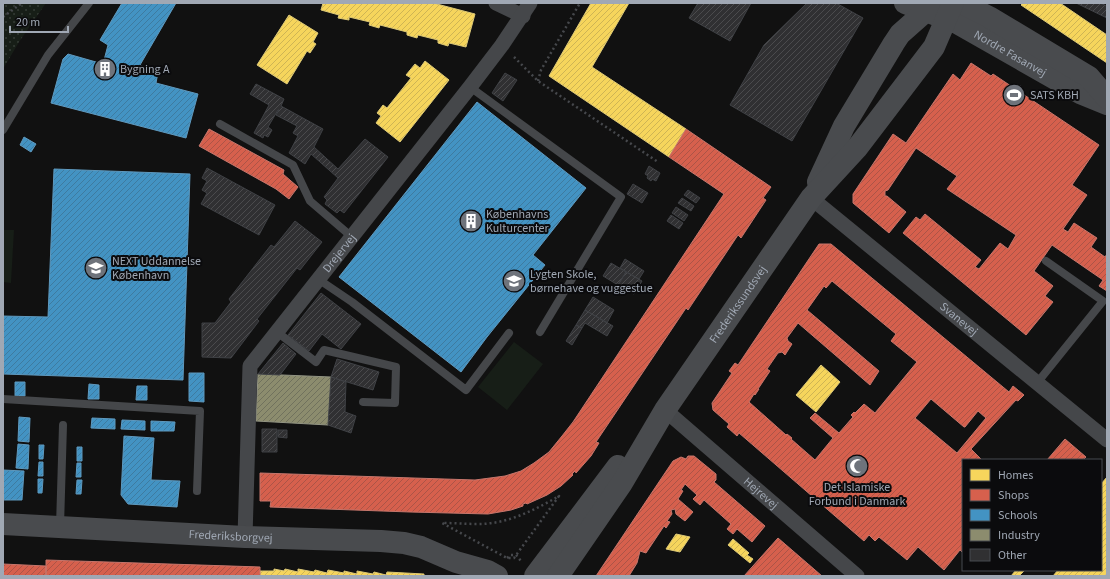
<svg xmlns="http://www.w3.org/2000/svg" width="1110" height="579" font-family="'Source Sans 3',sans-serif">
<style>
.grass{fill:#171e17}
.park{fill:url(#park-dots)}
.homes{fill:url(#homes-hatch);stroke:#dcc876}
.shops{fill:url(#shops-hatch);stroke:#c6766c;fill-rule:evenodd}
.schools{fill:url(#schools-hatch);stroke:#5f99be}
.industry{fill:url(#industry-hatch);stroke:#929483}
.building{fill:url(#building-hatch);stroke:#3f4145}
.lines{fill:none;stroke-linecap:round;stroke-linejoin:round}
.path{stroke:#46484c;stroke-width:2.5;stroke-dasharray:2 3;stroke-linecap:butt}
.lane{stroke:#45474a;stroke-width:8}
.street{stroke:#45474a;stroke-width:15}
.secondary{stroke:#494b4e;stroke-width:22}
.labels{text-anchor:middle;stroke-width:4;stroke-linejoin:round;paint-order:stroke}
.street-label{font-size:12px;fill:#a0a8b4;stroke:#0b0b0d}
.poi-label{font-size:12px;fill:#a0a8b4;stroke:#0b0b0d;text-anchor:start}
</style>
<defs>
<pattern id="park-dots" width="8" height="8" patternUnits="userSpaceOnUse"><rect width="8" height="8" fill="#171e17"/><path d="M2 2h.1M6 6h.1" fill="none" stroke="#353c36" stroke-width="1.8" stroke-linecap="round"/></pattern>
<pattern id="homes-hatch" width="6" height="6" patternUnits="userSpaceOnUse"><rect width="6" height="6" fill="#f6d55c"/><path d="M-1 1l2-2M0 6l6-6M5 7l2-2" fill="none" stroke="#ceb454"/></pattern>
<pattern id="shops-hatch" width="6" height="6" patternUnits="userSpaceOnUse"><rect width="6" height="6" fill="#d6604d"/><path d="M-1 1l2-2M0 6l6-6M5 7l2-2" fill="none" stroke="#ac5447"/></pattern>
<pattern id="schools-hatch" width="6" height="6" patternUnits="userSpaceOnUse"><rect width="6" height="6" fill="#4393c3"/><path d="M-1 1l2-2M0 6l6-6M5 7l2-2" fill="none" stroke="#3e7ba0"/></pattern>
<pattern id="industry-hatch" width="6" height="6" patternUnits="userSpaceOnUse"><rect width="6" height="6" fill="#8c8c6e"/><path d="M-1 1l2-2M0 6l6-6M5 7l2-2" fill="none" stroke="#70715d"/></pattern>
<pattern id="building-hatch" width="6" height="6" patternUnits="userSpaceOnUse"><rect width="6" height="6" fill="#303032"/><path d="M-1 1l2-2M0 6l6-6M5 7l2-2" fill="none" stroke="#4b4b4d"/></pattern>
</defs>
<rect width="100%" height="100%" fill="#111"/>
<path class="grass" d="M 3,230 L 14,230 L 11,283 L 3,282 Z
M 514,342 L 543,364 L 507,410 L 478,387 Z"/>
<path class="park" d="M 3,3 L 46,3 L 19,42 L 3,69 Z"/>
<path class="homes" d="M 323,3 L 433,3 L 475,14 L 466,47 L 449,43 L 448,46 L 438,43 L 438,40 L 418,35 L 417,38 L 407,35 L 407,32 L 380,25 L 379,28 L 369,25 L 370,22 L 349,17 L 349,20 L 338,18 L 339,15 L 321,10 Z
M 591,3 L 629,3 L 592,67 L 686,129 L 669,157 L 549,76 Z
M 1023,3 L 1060,3 L 1107,35 L 1107,63 L 1021,5 Z
M 289,15 L 318,33 L 313,42 L 316,44 L 310,53 L 307,51 L 287,84 L 257,65 Z
M 425,61 L 449,80 L 400,142 L 376,123 L 381,116 L 377,113 L 383,105 L 387,108 L 411,78 L 406,75 L 415,64 L 420,68 Z
M 821,365 L 840,382 L 816,412 L 796,395 Z
M 1107,477 L 1107,573 L 1104,576 L 1053,576 L 1058,570 L 1101,570 L 1101,522 L 1102,521 L 1101,520 L 1101,484 Z
M 676,534 L 690,537 L 680,552 L 666,549 Z
M 733,539 L 749,553 L 747,555 L 753,559 L 750,563 L 728,545 Z
M 274,569 L 284,571 L 285,569 L 298,572 L 298,569 L 314,572 L 315,570 L 327,573 L 328,570 L 344,573 L 344,571 L 357,574 L 357,571 L 373,574 L 374,572 L 386,575 L 387,572 L 424,574 L 424,576 L 260,576 L 260,571 L 274,571 Z
M 1016,570 L 1025,570 L 1019,576 L 1011,576 Z"/>
<path class="shops" d="M 971,63 L 991,76 L 993,74 L 1099,145 L 1072,185 L 1087,195 L 1063,229 L 1068,232 L 1074,223 L 1097,238 L 1091,247 L 1105,257 L 1107,254 L 1107,291 L 1099,286 L 1103,280 L 1052,245 L 1034,271 L 1053,286 L 1045,296 L 1053,302 L 1026,335 L 903,233 L 916,217 L 920,220 L 925,214 L 981,260 L 975,267 L 979,269 L 1000,243 L 1008,249 L 1016,235 L 947,189 L 957,176 L 916,148 L 888,190 L 885,191 L 885,196 L 887,196 L 906,212 L 889,233 L 853,203 L 853,194 L 893,134 L 906,143 L 953,74 L 960,80 Z
M 209,129 L 284,170 L 283,174 L 298,187 L 289,199 L 276,189 L 199,146 Z
M 686,129 L 771,187 L 763,198 L 766,200 L 741,238 L 738,235 L 688,310 L 686,308 L 596,442 L 599,443 L 591,456 L 576,473 L 575,471 L 572,474 L 573,475 L 561,486 L 547,495 L 527,504 L 526,503 L 523,504 L 523,506 L 511,510 L 488,514 L 410,512 L 270,507 L 271,501 L 260,501 L 260,473 L 475,480 L 505,476 L 521,471 L 534,463 L 549,452 L 562,436 L 573,422 L 724,194 L 669,157 Z
M 819,244 L 831,244 L 1009,392 L 1013,386 L 1024,395 L 1018,401 L 1016,400 L 971,449 L 982,460 L 963,460 L 963,553 L 960,550 L 944,570 L 918,547 L 907,560 L 879,537 L 875,541 L 869,535 L 864,541 L 739,433 L 737,436 L 727,427 L 729,424 L 713,410 L 712,403 L 732,373 L 729,371 L 735,363 L 738,365 ZM 832,281 L 896,334 L 891,341 L 917,362 L 875,413 L 864,404 L 855,413 L 854,412 L 851,415 L 853,417 L 839,433 L 815,413 L 810,418 L 833,438 L 815,460 L 791,439 L 792,438 L 787,434 L 786,435 L 749,402 L 754,394 L 755,395 L 759,389 L 758,389 L 770,371 L 767,369 L 778,353 L 782,352 L 785,355 L 792,344 L 788,341 L 787,338 L 798,323 L 870,385 L 879,371 L 807,310 L 824,286 L 826,288 ZM 931,399 L 964,427 L 965,427 L 978,411 L 986,418 L 957,453 L 915,418 Z
M 1065,439 L 1086,457 L 1083,460 L 1047,460 Z
M 688,456 L 694,456 L 716,474 L 716,480 L 714,482 L 765,526 L 752,542 L 737,529 L 733,534 L 727,529 L 731,524 L 704,500 L 700,505 L 693,499 L 697,495 L 685,484 L 681,490 L 683,491 L 678,499 L 693,512 L 685,521 L 676,514 L 675,509 L 671,510 L 672,514 L 667,521 L 670,522 L 666,528 L 664,526 L 646,553 L 640,551 L 637,563 L 629,576 L 596,576 L 673,461 L 681,457 L 686,459 Z
M 778,538 L 822,576 L 744,576 Z
M 46,560 L 260,567 L 260,576 L 46,576 Z
M 3,564 L 46,566 L 46,576 L 3,576 Z"/>
<path class="schools" d="M 122,3 L 176,3 L 140,65 L 158,72 L 156,83 L 198,94 L 186,138 L 51,103 L 63,59 L 68,54 L 103,64 L 108,45 L 100,40 Z
M 477,102 L 586,188 L 533,255 L 545,265 L 487,337 L 461,372 L 339,277 Z
M 24,137 L 36,144 L 31,152 L 20,145 Z
M 54,169 L 190,174 L 183,380 L 3,374 L 3,316 L 48,317 Z
M 189,373 L 204,373 L 204,402 L 189,401 Z
M 15,382 L 25,382 L 25,396 L 15,396 Z
M 89,384 L 99,385 L 99,399 L 88,399 Z
M 137,386 L 147,386 L 147,400 L 136,400 Z
M 19,417 L 30,418 L 29,442 L 18,441 Z
M 92,418 L 115,419 L 115,429 L 91,428 Z
M 122,420 L 145,421 L 145,430 L 121,429 Z
M 151,421 L 175,422 L 174,431 L 151,431 Z
M 124,436 L 154,438 L 151,480 L 180,481 L 177,507 L 128,504 L 121,495 Z
M 18,444 L 29,445 L 28,469 L 16,468 Z
M 39,445 L 44,445 L 43,459 L 39,459 Z
M 77,447 L 82,447 L 82,461 L 77,461 Z
M 39,462 L 43,462 L 43,476 L 38,476 Z
M 77,463 L 81,463 L 81,477 L 76,477 Z
M 3,470 L 24,471 L 22,500 L 3,500 Z
M 38,479 L 43,479 L 42,493 L 38,493 Z
M 77,480 L 82,480 L 81,494 L 76,494 Z"/>
<path class="industry" d="M 258,374 L 331,377 L 328,425 L 256,421 Z"/>
<path class="building" d="M 698,3 L 751,3 L 730,41 L 689,18 Z
M 807,3 L 836,3 L 863,18 L 792,141 L 730,105 L 764,45 Z
M 1076,3 L 1100,3 L 1107,6 L 1107,18 Z
M 505,73 L 517,80 L 503,101 L 492,93 Z
M 256,84 L 284,99 L 281,106 L 323,129 L 314,147 L 338,169 L 365,139 L 388,157 L 344,213 L 340,210 L 337,213 L 325,204 L 327,200 L 324,197 L 338,178 L 311,154 L 305,164 L 289,153 L 298,136 L 293,133 L 297,126 L 276,115 L 279,110 L 278,110 L 268,127 L 272,130 L 268,137 L 264,135 L 263,138 L 254,133 L 269,105 L 250,94 Z
M 649,166 L 660,173 L 656,181 L 652,179 L 651,181 L 647,178 L 648,176 L 645,174 Z
M 207,168 L 275,205 L 259,235 L 201,204 L 207,193 L 202,190 L 207,181 L 202,178 Z
M 633,184 L 648,193 L 642,203 L 627,194 Z
M 688,190 L 700,198 L 696,203 L 684,195 Z
M 682,198 L 694,206 L 691,211 L 678,203 Z
M 676,207 L 688,215 L 684,221 L 672,213 Z
M 671,215 L 683,223 L 679,229 L 667,221 Z
M 295,221 L 322,242 L 300,270 L 297,268 L 257,319 L 259,321 L 231,358 L 202,357 L 202,323 L 215,323 L 231,302 L 229,299 L 271,245 L 274,247 Z
M 625,259 L 644,271 L 639,279 L 620,268 Z
M 611,263 L 626,272 L 618,285 L 603,276 Z
M 626,272 L 642,281 L 634,294 L 618,285 Z
M 321,293 L 361,324 L 341,349 L 322,334 L 309,351 L 288,335 Z
M 593,297 L 614,310 L 607,323 L 585,310 Z
M 585,310 L 613,326 L 607,336 L 585,323 L 582,328 L 576,325 Z
M 576,325 L 582,328 L 572,345 L 566,341 Z
M 283,343 L 296,354 L 280,375 L 258,374 Z
M 337,359 L 379,372 L 373,390 L 331,377 Z
M 331,377 L 346,382 L 345,412 L 356,416 L 351,433 L 328,425 Z
M 262,429 L 277,429 L 277,452 L 262,452 Z
M 278,430 L 287,430 L 287,438 L 278,437 Z"/>
<g class="lines">
<path class="path" d="M 3,17 L 22,3
M 514,57 L 538,81 L 658,162
M 538,81 L 541,70 L 580,3
M 559,496 L 514,558 L 507,558 L 442,523 C 454,523 466,524 479,524 C 507,524 535,510 559,496 Z
M 507,558 L 511,555 L 516,555 L 521,561"/>
<path class="lane" d="M 470,87 L 621,197 L 540,332
M 220,124 L 293,165 L 310,201 L 352,237
M 3,130 L 48,55 L 89,3
M 318,279 L 352,302 L 466,390 L 509,333
M 277,332 L 316,362 L 324,350 L 396,367 L 395,403 L 363,402
M 1037,383 L 1103,301 L 1046,261
M 3,399 L 200,411 L 197,491
M 60,526 L 63,425"/>
<g class="street">
<path d="M 496,3 L 523,16"/>
<path id="s1" d="M 811,198 L 1107,440"/>
<path id="s2" d="M 665,410 L 857,576"/>
<path id="s3" d="M 245,537 L 250,366 L 470,87 L 502,45 L 530,3"/>
</g>
<g class="secondary">
<path id="s4" d="M 905,3 L 957,23 L 1080,93 L 1107,104"/>
<path d="M 961,3 L 989,17 L 1089,77 L 1107,98"/>
<path d="M 818,182 L 844,126 L 894,43 L 900,34 L 935,3"/>
<path id="s5" d="M 3,524 L 245,537 L 381,541 L 404,543 L 421,547 L 456,562 L 488,571 L 497,576"/>
<path d="M 535,576 L 618,466"/>
<path id="s6" d="M 558,576 L 622,483 L 665,410 L 811,198 L 857,148 L 934,47 L 953,3"/>
</g>
</g>
<defs>
<g id="building-disc" transform="scale(1.15)"><circle r="9.5" fill="#6e737b" stroke="#0b0b0d"/><path d="M-4-6H4V6H1V3H-1V6H-4ZM-2.5-4.3h1.7v1.8h-1.7ZM.8-4.3h1.7v1.8H.8ZM-2.5-1h1.7V.8h-1.7ZM.8-1h1.7V.8H.8Z" fill="#fff"/></g>
<g id="stadium-disc" transform="scale(1.15)"><circle r="9.5" fill="#6e737b" stroke="#0b0b0d"/><path d="M0-5a6.5 5 0 1 0 0 10a6.5 5 0 1 0 0-10ZM-3.5-1.8h7v3.6h-7Z" fill="#fff"/></g>
<g id="school-disc" transform="scale(1.15)"><circle r="9.5" fill="#6e737b" stroke="#0b0b0d"/><path d="M0-5L7-2L0 1L-7-2ZM-4 1L0 2.5L4 1V4Q0 6-4 4Z" fill="#fff"/></g>
<g id="mosque-disc" transform="scale(1.15)"><circle r="9.5" fill="#6e737b" stroke="#0b0b0d"/><path d="M3.5-4.9A6 6 0 1 0 3.5 4.9A5 5 0 1 1 3.5-4.9Z" fill="#fff"/></g>
</defs>
<g fill-rule="evenodd">
<use href="#building-disc" x="105" y="69"/>
<use href="#stadium-disc" x="1014" y="95"/>
<use href="#building-disc" x="471" y="221"/>
<use href="#school-disc" x="96" y="268"/>
<use href="#school-disc" x="514" y="281"/>
<use href="#mosque-disc" x="857" y="466"/>
</g>
<g class="labels">
<g class="street-label">
<text dy="4" stroke="none"><textPath href="#s4" startOffset="117">Nordre Fasanvej</textPath></text>
<text dy="4" stroke="none"><textPath href="#s3" startOffset="315">Drejervej</textPath></text>
<text dy="4" stroke="none"><textPath href="#s6" startOffset="326">Frederikssundsvej</textPath></text>
<text dy="4" stroke="none"><textPath href="#s1" startOffset="191">Svanevej</textPath></text>
<text dy="4" stroke="none"><textPath href="#s2" startOffset="127">Hejrevej</textPath></text>
<text dy="4" stroke="none"><textPath href="#s5" startOffset="228">Frederiksborgvej</textPath></text>
</g>
<g class="poi-label">
<text x="120" y="73">Bygning A</text>
<text x="1030" y="99">SATS KBH</text>
<text x="486" y="218">Københavns<tspan x="486" dy="14">Kulturcenter</tspan></text>
<text x="112" y="265">NEXT Uddannelse<tspan x="112" dy="14">København</tspan></text>
<text x="530" y="278">Lygten Skole,<tspan x="530" dy="14">børnehave og vuggestue</tspan></text>
<text x="857" y="491" text-anchor="middle">Det Islamiske<tspan x="857" dy="14">Forbund i Danmark</tspan></text>
</g>
</g>
<rect width="1110" height="579" fill="none" stroke="#a0a8b4" stroke-width="8"/>
<rect x="962" y="459" width="140" height="112" fill="#0b0b0d" stroke="#474a50"/>
<rect x="970" y="469" width="20" height="12" fill="#f6d55c" stroke="#474a50"/>
<text x="998" y="479" font-size="12" fill="#a0a8b4">Homes</text>
<rect x="970" y="489" width="20" height="12" fill="#d6604d" stroke="#474a50"/>
<text x="998" y="499" font-size="12" fill="#a0a8b4">Shops</text>
<rect x="970" y="509" width="20" height="12" fill="#4393c3" stroke="#474a50"/>
<text x="998" y="519" font-size="12" fill="#a0a8b4">Schools</text>
<rect x="970" y="529" width="20" height="12" fill="#8c8c6e" stroke="#474a50"/>
<text x="998" y="539" font-size="12" fill="#a0a8b4">Industry</text>
<rect x="970" y="549" width="20" height="12" fill="#303032" stroke="#474a50"/>
<text x="998" y="559" font-size="12" fill="#a0a8b4">Other</text>
<path d="M10 26v6h58v-6" fill="none" stroke="#a0a8b4" stroke-width="2"/>
<text x="16" y="26" font-size="12" fill="#a0a8b4" stroke="#0b0b0d" stroke-width="3" paint-order="stroke">20 m</text>
</svg>
